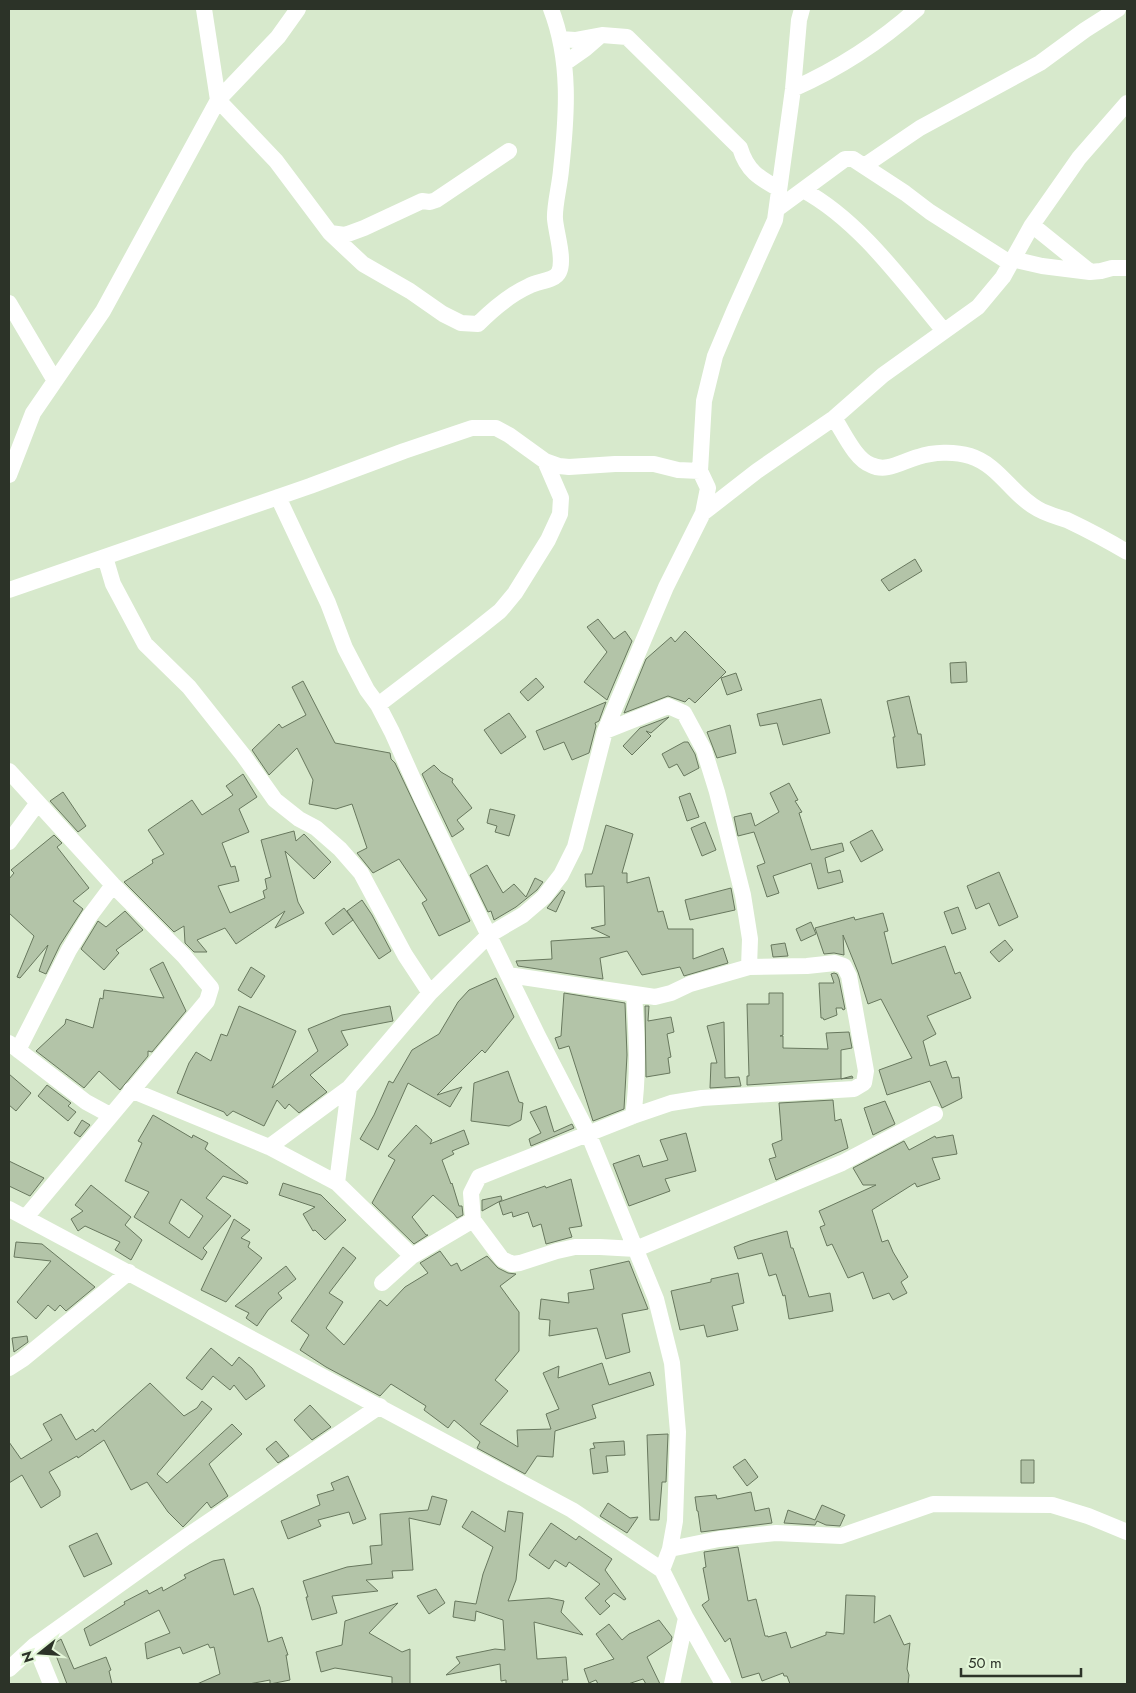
<svg xmlns="http://www.w3.org/2000/svg" width="1136" height="1693" font-family="Jost,sans-serif">
<style>
.building{fill:#b3c4a8;stroke:#68785e;fill-rule:evenodd}
.lines{fill:none;stroke-linecap:round;stroke-linejoin:round}
.minor{stroke:#fff;stroke-width:16}
</style>
<rect width="100%" height="100%" fill="#d7e9cc"/>
<path class="building" d="M 915,559 L 922,571 L 889,591 L 881,580 Z
M 598,619 L 614,639 L 625,631 L 632,641 L 607,700 L 584,682 L 607,652 L 587,627 Z
M 685,631 L 726,672 L 695,703 L 689,698 L 685,702 L 668,696 L 624,713 L 646,659 L 671,637 L 675,642 Z
M 966,662 L 967,682 L 951,683 L 950,663 Z
M 736,673 L 742,690 L 727,695 L 721,678 Z
M 536,678 L 544,687 L 528,701 L 520,692 Z
M 303,681 L 335,743 L 390,753 L 391,759 L 395,763 L 470,921 L 439,936 L 422,903 L 427,900 L 399,859 L 373,873 L 357,853 L 367,848 L 352,804 L 336,809 L 309,804 L 313,780 L 297,748 L 269,775 L 252,750 L 279,724 L 282,728 L 306,715 L 292,687 Z
M 909,696 L 918,734 L 921,734 L 925,765 L 897,768 L 893,737 L 895,737 L 887,701 Z
M 821,699 L 830,733 L 783,745 L 777,723 L 760,726 L 757,714 Z
M 606,702 L 599,721 L 595,723 L 596,726 L 589,753 L 572,760 L 564,742 L 544,750 L 536,731 Z
M 509,713 L 526,737 L 501,754 L 484,730 Z
M 669,717 L 651,733 L 646,731 L 651,736 L 632,755 L 623,746 L 640,728 Z
M 730,725 L 736,753 L 717,758 L 707,732 Z
M 684,742 L 688,742 L 695,754 L 699,768 L 684,776 L 677,764 L 669,768 L 662,754 Z
M 434,765 L 441,772 L 453,779 L 452,782 L 472,808 L 457,820 L 464,829 L 452,837 L 422,774 Z
M 243,774 L 257,797 L 239,809 L 249,832 L 222,843 L 231,867 L 235,866 L 239,881 L 218,886 L 230,913 L 265,898 L 263,891 L 267,889 L 265,879 L 271,877 L 261,840 L 294,831 L 296,841 L 304,834 L 331,862 L 314,879 L 285,851 L 298,902 L 304,913 L 275,928 L 285,911 L 236,944 L 225,928 L 197,940 L 207,952 L 194,952 L 185,943 L 184,926 L 174,932 L 124,882 L 153,863 L 152,860 L 164,854 L 148,830 L 192,800 L 202,815 L 233,795 L 226,786 Z
M 789,783 L 798,800 L 795,801 L 802,812 L 799,813 L 811,850 L 842,843 L 844,851 L 825,858 L 828,873 L 840,870 L 843,882 L 818,889 L 811,863 L 773,876 L 779,893 L 767,897 L 757,866 L 765,863 L 754,832 L 738,836 L 734,817 L 751,813 L 755,826 L 779,812 L 770,793 Z
M 63,792 L 86,826 L 78,832 L 50,801 Z
M 690,793 L 699,817 L 687,821 L 679,797 Z
M 490,809 L 515,815 L 509,836 L 495,832 L 497,826 L 487,823 Z
M 705,822 L 716,850 L 702,856 L 691,828 Z
M 606,825 L 633,834 L 622,873 L 627,873 L 627,883 L 649,877 L 658,912 L 663,911 L 668,929 L 693,929 L 693,959 L 723,948 L 728,963 L 684,976 L 680,967 L 642,975 L 627,951 L 600,958 L 603,979 L 518,966 L 516,961 L 552,959 L 551,941 L 610,937 L 591,928 L 605,925 L 604,886 L 586,887 L 585,874 L 592,874 Z
M 872,830 L 883,850 L 861,862 L 850,842 Z
M 54,835 L 62,843 L 57,847 L 89,888 L 73,901 L 83,909 L 60,945 L 46,974 L 39,971 L 48,945 L 20,978 L 17,977 L 34,936 L 9,913 L 9,879 L 14,873 L 11,870 Z
M 487,865 L 503,893 L 514,884 L 526,897 L 535,878 L 543,882 L 537,890 L 516,907 L 494,920 L 491,911 L 488,912 L 470,875 Z
M 999,872 L 1018,917 L 999,926 L 989,903 L 976,909 L 967,886 Z
M 731,888 L 735,910 L 690,920 L 685,900 Z
M 562,890 L 565,892 L 556,912 L 547,908 Z
M 362,900 L 372,915 L 391,951 L 379,959 L 347,911 Z
M 958,907 L 966,929 L 952,934 L 944,912 Z
M 344,908 L 353,920 L 333,935 L 325,923 Z
M 125,911 L 143,930 L 116,950 L 119,953 L 104,970 L 81,949 L 98,921 L 106,927 Z
M 883,913 L 888,931 L 884,932 L 892,964 L 945,946 L 955,974 L 960,972 L 971,998 L 927,1016 L 936,1034 L 923,1041 L 930,1066 L 946,1061 L 952,1078 L 959,1077 L 962,1098 L 942,1108 L 930,1081 L 887,1095 L 879,1070 L 912,1058 L 881,999 L 868,1004 L 858,972 L 843,935 L 844,955 L 834,953 L 824,954 L 815,928 L 854,917 L 855,920 Z
M 811,922 L 816,934 L 801,941 L 796,929 Z
M 1005,940 L 1013,950 L 999,962 L 990,952 Z
M 785,943 L 788,956 L 773,957 L 771,945 Z
M 163,962 L 186,1011 L 152,1052 L 148,1051 L 148,1056 L 120,1090 L 99,1071 L 84,1088 L 36,1051 L 65,1024 L 66,1019 L 93,1028 L 100,998 L 103,999 L 104,990 L 164,998 L 150,969 Z
M 251,967 L 265,976 L 251,998 L 238,990 Z
M 834,973 L 837,974 L 839,979 L 845,1009 L 843,1010 L 842,1008 L 836,1008 L 837,1015 L 824,1020 L 823,1018 L 821,1018 L 819,983 L 834,983 L 831,974 Z
M 496,978 L 514,1017 L 485,1053 L 482,1050 L 437,1095 L 462,1087 L 450,1107 L 408,1083 L 378,1150 L 360,1139 L 374,1115 L 389,1081 L 393,1083 L 412,1050 L 439,1034 L 458,1002 L 469,990 Z
M 564,993 L 625,1003 L 627,1055 L 624,1109 L 593,1121 L 569,1046 L 559,1049 L 555,1038 L 561,1036 Z
M 769,993 L 783,993 L 783,1035 L 780,1036 L 783,1036 L 783,1048 L 828,1049 L 826,1033 L 849,1032 L 852,1048 L 841,1050 L 841,1079 L 852,1076 L 853,1078 L 747,1085 L 747,1076 L 749,1076 L 747,1004 L 769,1004 Z
M 239,1006 L 296,1031 L 272,1088 L 318,1051 L 308,1029 L 342,1015 L 390,1006 L 393,1021 L 341,1031 L 348,1045 L 310,1075 L 327,1092 L 299,1113 L 289,1104 L 285,1109 L 277,1100 L 264,1126 L 233,1111 L 227,1116 L 224,1112 L 177,1093 L 189,1063 L 196,1052 L 211,1061 L 221,1034 L 227,1036 Z
M 645,1006 L 649,1006 L 648,1021 L 671,1017 L 674,1032 L 667,1034 L 671,1057 L 668,1058 L 670,1073 L 646,1077 Z
M 724,1022 L 725,1078 L 739,1077 L 741,1086 L 710,1088 L 711,1063 L 717,1063 L 707,1026 Z
M 508,1071 L 519,1102 L 523,1103 L 521,1120 L 509,1126 L 471,1121 L 474,1083 Z
M 9,1074 L 31,1093 L 16,1111 L 9,1105 Z
M 47,1085 L 71,1103 L 68,1106 L 76,1112 L 68,1121 L 38,1096 Z
M 833,1100 L 835,1121 L 841,1119 L 848,1148 L 776,1180 L 769,1159 L 776,1157 L 772,1144 L 782,1140 L 779,1103 Z
M 885,1101 L 895,1124 L 873,1135 L 864,1108 Z
M 546,1106 L 554,1132 L 572,1124 L 574,1128 L 531,1146 L 529,1139 L 541,1133 L 530,1112 Z
M 153,1115 L 192,1138 L 193,1135 L 208,1143 L 205,1149 L 248,1182 L 247,1184 L 223,1176 L 206,1198 L 231,1216 L 203,1248 L 207,1252 L 202,1260 L 134,1217 L 149,1192 L 125,1181 L 142,1143 L 138,1141 ZM 181,1199 L 203,1216 L 189,1238 L 169,1223 Z
M 82,1120 L 90,1125 L 80,1137 L 74,1133 Z
M 416,1125 L 432,1140 L 430,1144 L 464,1130 L 469,1144 L 452,1151 L 454,1154 L 442,1160 L 451,1184 L 452,1183 L 459,1206 L 462,1206 L 463,1215 L 457,1218 L 454,1214 L 433,1195 L 412,1217 L 426,1235 L 428,1235 L 414,1244 L 372,1203 L 395,1160 L 388,1156 Z
M 686,1133 L 696,1171 L 665,1179 L 670,1191 L 629,1206 L 613,1164 L 639,1155 L 643,1167 L 668,1160 L 660,1140 Z
M 953,1135 L 957,1154 L 932,1158 L 940,1179 L 917,1187 L 915,1183 L 872,1210 L 882,1242 L 888,1240 L 893,1252 L 908,1277 L 901,1282 L 907,1293 L 893,1300 L 889,1293 L 873,1299 L 863,1272 L 848,1278 L 832,1244 L 827,1246 L 820,1227 L 825,1225 L 819,1211 L 876,1185 L 863,1185 L 853,1168 L 904,1141 L 909,1150 L 935,1136 L 936,1138 Z
M 9,1161 L 44,1178 L 30,1196 L 9,1186 Z
M 571,1179 L 582,1226 L 569,1228 L 572,1237 L 546,1244 L 541,1224 L 533,1227 L 528,1212 L 513,1217 L 512,1212 L 503,1215 L 499,1202 L 545,1186 L 546,1188 Z
M 283,1183 L 321,1195 L 346,1220 L 325,1240 L 315,1230 L 313,1231 L 303,1214 L 315,1207 L 279,1195 Z
M 91,1185 L 131,1217 L 125,1225 L 142,1240 L 131,1260 L 115,1250 L 120,1242 L 85,1226 L 78,1231 L 71,1219 L 83,1211 L 75,1205 Z
M 501,1196 L 502,1200 L 482,1211 L 482,1200 Z
M 234,1219 L 250,1230 L 241,1238 L 250,1242 L 248,1247 L 262,1258 L 226,1302 L 201,1290 Z
M 787,1231 L 791,1248 L 793,1248 L 809,1297 L 830,1293 L 833,1311 L 789,1319 L 785,1295 L 783,1296 L 776,1274 L 769,1276 L 762,1253 L 738,1259 L 734,1247 L 750,1241 Z
M 16,1242 L 42,1244 L 95,1287 L 66,1311 L 60,1305 L 55,1311 L 48,1305 L 36,1319 L 17,1302 L 51,1261 L 14,1257 Z
M 343,1247 L 356,1258 L 329,1293 L 343,1302 L 326,1328 L 344,1345 L 380,1300 L 387,1306 L 405,1287 L 428,1273 L 420,1263 L 440,1251 L 451,1266 L 457,1263 L 461,1271 L 487,1256 L 498,1268 L 508,1273 L 516,1274 L 500,1286 L 519,1312 L 519,1351 L 495,1380 L 508,1391 L 480,1424 L 518,1447 L 517,1430 L 551,1429 L 546,1414 L 559,1409 L 543,1373 L 559,1366 L 558,1378 L 602,1363 L 609,1385 L 650,1372 L 654,1385 L 592,1405 L 596,1418 L 555,1431 L 553,1457 L 537,1456 L 525,1474 L 477,1448 L 480,1442 L 454,1420 L 448,1428 L 424,1410 L 426,1406 L 391,1384 L 380,1396 L 326,1367 L 300,1350 L 309,1335 L 291,1321 Z
M 629,1261 L 648,1309 L 622,1314 L 630,1352 L 606,1359 L 597,1328 L 549,1336 L 550,1320 L 539,1319 L 541,1299 L 569,1303 L 568,1293 L 594,1289 L 590,1270 Z
M 286,1266 L 296,1279 L 278,1293 L 282,1298 L 268,1310 L 257,1326 L 246,1318 L 249,1313 L 235,1306 Z
M 738,1273 L 744,1303 L 732,1306 L 738,1330 L 707,1337 L 704,1325 L 680,1330 L 671,1291 L 711,1282 L 711,1279 Z
M 27,1336 L 28,1342 L 14,1352 L 12,1338 Z
M 211,1348 L 232,1366 L 239,1357 L 252,1368 L 265,1386 L 246,1400 L 234,1385 L 230,1390 L 213,1376 L 202,1390 L 186,1378 Z
M 150,1383 L 184,1416 L 197,1408 L 202,1401 L 212,1409 L 157,1474 L 167,1483 L 232,1424 L 242,1434 L 209,1464 L 228,1496 L 211,1508 L 207,1502 L 183,1527 L 168,1512 L 147,1482 L 131,1490 L 104,1440 L 78,1458 L 77,1456 L 49,1472 L 60,1491 L 60,1496 L 41,1508 L 22,1475 L 9,1483 L 9,1442 L 21,1459 L 52,1440 L 43,1424 L 61,1414 L 76,1440 L 93,1429 L 95,1432 Z
M 310,1405 L 331,1427 L 312,1440 L 294,1420 Z
M 668,1434 L 666,1482 L 662,1482 L 659,1520 L 650,1520 L 647,1435 Z
M 276,1441 L 289,1456 L 278,1463 L 266,1449 Z
M 624,1441 L 625,1455 L 606,1456 L 608,1472 L 593,1474 L 590,1449 L 595,1448 L 593,1443 Z
M 745,1459 L 758,1477 L 747,1486 L 733,1467 Z
M 1021,1460 L 1034,1460 L 1034,1483 L 1021,1483 Z
M 348,1476 L 366,1519 L 353,1524 L 349,1512 L 318,1520 L 321,1526 L 288,1539 L 281,1521 L 320,1505 L 317,1495 L 334,1490 L 331,1483 Z
M 751,1492 L 755,1511 L 769,1508 L 772,1523 L 701,1532 L 698,1511 L 697,1511 L 695,1497 L 716,1495 L 717,1499 Z
M 432,1496 L 447,1500 L 440,1525 L 409,1518 L 413,1570 L 392,1571 L 393,1578 L 366,1580 L 378,1591 L 332,1596 L 337,1613 L 312,1620 L 306,1597 L 308,1597 L 303,1581 L 347,1567 L 372,1564 L 370,1546 L 382,1545 L 380,1514 L 428,1510 Z
M 608,1503 L 630,1518 L 638,1517 L 627,1533 L 600,1516 Z
M 822,1505 L 845,1515 L 840,1526 L 826,1525 L 817,1521 L 815,1525 L 784,1523 L 788,1510 L 815,1520 Z
M 472,1511 L 505,1532 L 508,1511 L 523,1513 L 516,1580 L 508,1601 L 549,1598 L 564,1601 L 561,1612 L 583,1635 L 534,1622 L 537,1659 L 566,1657 L 568,1680 L 562,1680 L 563,1684 L 506,1684 L 506,1680 L 501,1681 L 500,1664 L 446,1675 L 460,1663 L 456,1657 L 495,1649 L 505,1650 L 503,1620 L 476,1611 L 475,1621 L 453,1617 L 455,1601 L 476,1604 L 483,1574 L 493,1547 L 462,1527 Z
M 551,1523 L 576,1540 L 579,1536 L 612,1559 L 605,1570 L 626,1599 L 624,1600 L 614,1593 L 605,1601 L 610,1606 L 600,1615 L 585,1598 L 600,1584 L 569,1562 L 566,1567 L 555,1560 L 549,1569 L 529,1555 Z
M 97,1533 L 112,1564 L 84,1577 L 69,1546 Z
M 738,1547 L 748,1601 L 756,1599 L 765,1636 L 768,1636 L 768,1637 L 786,1632 L 791,1648 L 826,1635 L 826,1632 L 844,1634 L 846,1595 L 875,1596 L 874,1623 L 890,1615 L 904,1645 L 910,1643 L 907,1669 L 909,1675 L 908,1684 L 790,1684 L 787,1676 L 784,1676 L 783,1673 L 762,1681 L 759,1673 L 742,1678 L 730,1638 L 725,1642 L 702,1605 L 709,1600 L 703,1568 L 706,1567 L 704,1552 Z
M 224,1559 L 234,1595 L 253,1588 L 260,1607 L 268,1642 L 282,1637 L 288,1655 L 286,1655 L 290,1680 L 270,1684 L 270,1680 L 249,1684 L 197,1684 L 220,1674 L 214,1647 L 210,1648 L 208,1644 L 183,1654 L 180,1647 L 147,1659 L 145,1643 L 170,1633 L 159,1610 L 90,1646 L 84,1629 L 125,1604 L 124,1602 L 147,1590 L 149,1594 L 162,1587 L 163,1591 L 186,1578 L 184,1575 L 213,1561 Z
M 436,1589 L 445,1603 L 429,1614 L 417,1596 Z
M 398,1603 L 369,1633 L 402,1652 L 410,1649 L 410,1684 L 392,1684 L 392,1677 L 335,1668 L 321,1672 L 316,1652 L 342,1645 L 345,1621 Z
M 659,1620 L 672,1637 L 671,1641 L 647,1657 L 660,1684 L 646,1684 L 643,1679 L 628,1684 L 598,1684 L 596,1680 L 589,1683 L 584,1669 L 614,1659 L 596,1634 L 609,1624 L 622,1640 L 629,1634 Z
M 61,1639 L 74,1669 L 106,1657 L 111,1670 L 109,1671 L 112,1684 L 67,1684 L 52,1645 Z"/>
<g class="lines">
<path class="minor" d="M 298,9 L 278,37 L 218,100 L 276,161 L 330,233 L 363,264 L 410,291 L 443,314 L 461,323 L 478,324 C 493,309 509,295 529,286 C 538,281 555,281 559,272 C 565,259 556,233 555,219 C 554,207 560,184 561,170 C 567,115 571,61 551,9
M 560,39 L 575,40 L 602,35 L 627,37 L 740,148 C 747,171 759,178 779,189
M 565,63 L 585,49 L 600,36
M 793,89 C 838,69 881,41 917,9
M 864,166 L 920,128 L 1040,63 L 1085,30 L 1118,9
M 803,190 C 860,221 903,282 944,331
M 777,209 L 845,159 L 853,159 L 905,193 L 930,212 L 1010,263
M 1032,225 L 1089,271
M 330,233 L 345,235 L 364,228 L 422,201 L 430,202 L 436,200 L 509,151
M 1012,259 L 1042,266 L 1090,272 L 1101,271 L 1112,268 L 1127,268
M 9,303 L 55,381
M 834,418 C 844,433 855,459 871,465 C 887,473 902,461 918,457 C 933,452 954,451 970,456 C 999,465 1012,495 1038,509 C 1047,514 1057,517 1067,520 C 1088,530 1107,540 1127,552
M 9,475 L 33,413 L 103,311 L 218,100 L 204,9
M 278,497 L 328,603 L 345,648 L 367,690 L 378,705 L 392,732 L 422,799 L 538,1036 L 588,1133 L 656,1299 L 672,1363 L 678,1432 L 675,1521 L 670,1549 L 662,1570
M 703,513 L 757,471 L 834,418 L 883,375 L 978,307 L 1003,277 L 1032,225 L 1079,158 L 1127,103
M 105,557 L 113,584 L 145,644 L 189,687 L 243,755 L 275,800 L 299,819 L 316,828 L 340,849 L 361,873 L 405,955 L 430,993
M 9,590 L 310,486 L 404,451 L 472,428 L 496,428 L 509,435 L 545,461 L 559,466 L 569,467 L 615,464 L 654,464 L 678,470 L 700,471
M 378,705 L 475,631 L 500,611 L 515,593 L 548,540 L 560,514 L 561,498 L 545,461
M 605,731 L 668,706 L 684,713 L 704,750 L 717,792 L 743,895 L 750,939 L 749,967
M 9,771 L 113,885 L 184,956 L 211,988 L 207,1001 L 26,1217
M 9,842 L 37,804
M 508,975 L 655,997 L 671,993 L 690,984 L 749,967 L 807,966 L 835,963 L 844,966 L 849,976 L 866,1071 L 864,1083 L 854,1089 L 702,1098 L 671,1103 L 633,1116 L 479,1177 L 471,1193 L 473,1220 L 502,1259 L 512,1264 L 520,1263 L 557,1251 L 575,1247 L 600,1247 L 636,1249 L 842,1163 L 935,1114
M 9,1043 L 86,1102 L 110,1115
M 18,1050 L 69,950 L 89,917 L 113,885
M 131,1090 L 269,1147 L 337,1183 L 412,1256
M 633,1116 C 639,1075 637,1035 634,994
M 269,1147 L 349,1088 L 430,993 L 489,935 L 523,915 L 544,897 L 561,875 L 575,847 L 605,731 L 666,587 L 703,513 L 708,488 L 700,471 L 704,401 L 715,356 L 734,311 L 775,220 L 793,89 L 799,20 L 802,9
M 337,1183 L 349,1088
M 9,1209 L 572,1510 L 662,1570 L 686,1618 L 723,1684
M 382,1283 L 412,1256 L 473,1220
M 9,1368 L 23,1359 L 129,1272
M 670,1549 L 719,1539 L 776,1533 L 841,1536 L 933,1504 L 1052,1505 L 1088,1516 L 1127,1532
M 35,1645 L 51,1684
M 9,1669 L 35,1645 L 186,1537 L 380,1406
M 672,1684 L 686,1618"/>
</g>
<rect width="1136" height="1693" fill="none" stroke="#2c3328" stroke-width="20"/>
<g transform="translate(40 1653) rotate(253)" stroke="#e4f7d9" stroke-width="4" paint-order="stroke">
<path d="M0-4L9 19L0 12L-9 19Z" fill="#2c3328"/>
<text y="-8" font-size="14" font-weight="bold" text-anchor="middle" fill="#2c3328">N</text>
</g>
<path d="M961 1668v8h120v-8" fill="none" stroke="#2c3328" stroke-width="2.5"/>
<text x="968" y="1668" font-size="15" fill="#2c3328" stroke="#e4f7d9" stroke-width="4" paint-order="stroke">50 m</text>
</svg>
